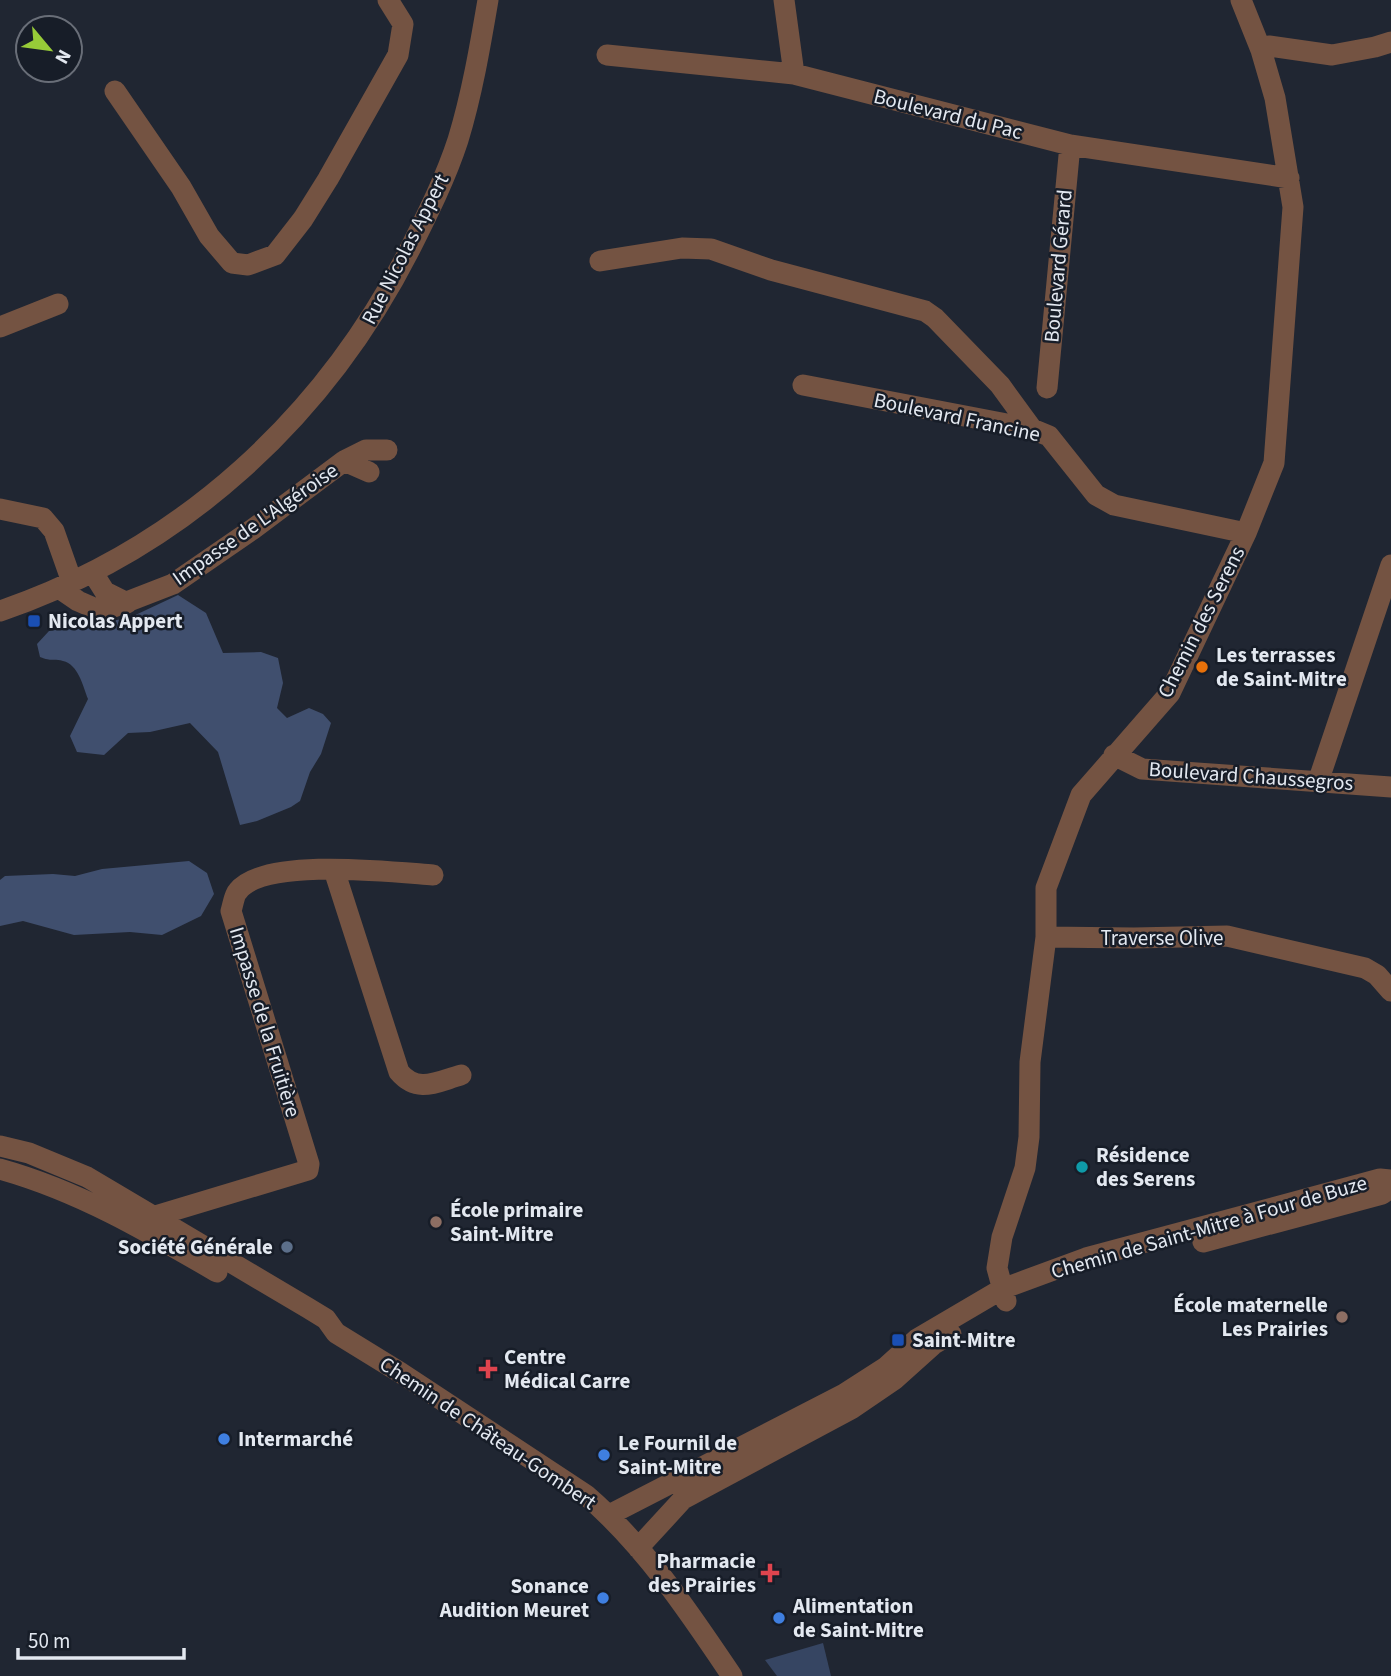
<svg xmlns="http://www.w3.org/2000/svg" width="1391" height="1676" font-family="'Source Sans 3',sans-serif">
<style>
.green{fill:#364562}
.forest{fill:#404f6e}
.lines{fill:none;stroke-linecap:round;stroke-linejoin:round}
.minor{stroke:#745342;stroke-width:21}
.transit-dot{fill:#1a4fb4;stroke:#171d28;stroke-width:2.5}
.food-dot{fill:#e8710a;stroke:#171d28;stroke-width:2.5}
.culture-dot{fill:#0f9aa8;stroke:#171d28;stroke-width:2.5}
.education-dot{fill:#8d6e63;stroke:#171d28;stroke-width:2.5}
.service-dot{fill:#5c6f8a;stroke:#171d28;stroke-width:2.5}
.health-dot{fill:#e0444e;stroke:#171d28;stroke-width:2.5}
.shop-dot{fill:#3f7fe0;stroke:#171d28;stroke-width:2.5}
.labels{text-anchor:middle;stroke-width:5;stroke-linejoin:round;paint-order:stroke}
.street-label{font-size:21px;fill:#e3e8f0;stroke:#171d28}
.poi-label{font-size:21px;font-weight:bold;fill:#e3e8f0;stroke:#171d28;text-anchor:start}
</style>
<rect width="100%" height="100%" fill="#202632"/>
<path class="green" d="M 823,1643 L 831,1676 L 777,1676 L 765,1660 Z"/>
<path class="forest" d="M 178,595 L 206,613 L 223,653 L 261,652 L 278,658 L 283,683 L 277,708 L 287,718 L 309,708 L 323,714 L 331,723 L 321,754 L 310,772 L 300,801 L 291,807 L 257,821 L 240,825 L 218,752 L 190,723 L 150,732 L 128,733 L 104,755 L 77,752 L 70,736 L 88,699 C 83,686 78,664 63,661 C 53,658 52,662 40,657 L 37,644 L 49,631 L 129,618 Z
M 189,861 L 207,873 L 214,894 L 201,916 L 162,935 L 130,932 L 74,935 L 23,921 L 0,926 L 0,880 L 5,876 L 53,874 L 75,876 L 102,869 Z"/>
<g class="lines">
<path class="minor" d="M 784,0 L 794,74
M 1261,50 L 1269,46 L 1332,55 L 1375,47 L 1391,42
M 607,55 L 794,74 L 1070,145 L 1289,178
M 115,91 L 181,187 L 209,236 L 232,263 L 248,265 L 275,255 L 303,219 L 328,179 L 398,55 L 403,24 L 388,0
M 600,261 L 682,248 L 711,249 L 771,270 L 925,311 L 935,318 L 1000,385 L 1032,429
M 0,327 L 58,304
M 803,385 L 1032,429 L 1049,436 L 1096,495 L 1114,505 L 1246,533
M 1047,388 L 1070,145
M 344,461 L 366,450 L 387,450
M 0,509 L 43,518 L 54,531 L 72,582
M 93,573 L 105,592 L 127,603
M 59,588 L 78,601 L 94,608 L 106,610 L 173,584 L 253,529 L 344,461 L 369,472
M 0,611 C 182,549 325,417 411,247 C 428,213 446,177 458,140 C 472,94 480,47 488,0
M 1114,755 L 1142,769 L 1391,787
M 1318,782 L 1391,565
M 334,870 L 399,1072 C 418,1094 436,1082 461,1075
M 1046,937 L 1134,938 L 1227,936 L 1365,968 L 1377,975 L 1391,991
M 0,1146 L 29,1153 L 87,1177 L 308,1308 L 326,1319 L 336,1333 L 401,1373 L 586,1495 C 645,1546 689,1612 732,1676
M 0,1169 C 79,1191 147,1231 217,1272
M 132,1223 L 308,1170 L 309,1164 L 231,911 C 233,905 234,895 238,891 C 264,857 393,872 433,875
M 1203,1242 L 1382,1194 L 1391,1188
M 1006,1301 L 997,1268 L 1002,1237 L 1025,1168 L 1029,1137 L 1030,1062 L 1046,937 L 1046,888 L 1081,795 L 1170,693 L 1246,533 L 1274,463 L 1293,207 L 1275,98 L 1261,50 L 1241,0
M 609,1515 L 844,1394 L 886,1367 L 917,1339 L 1002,1289 L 1086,1258 L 1380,1179 L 1391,1180
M 638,1548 L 683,1499 L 851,1409 L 895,1379 L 934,1344 L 951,1334"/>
</g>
<g class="transit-dot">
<rect x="27" y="614" width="14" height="14" rx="3.5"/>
<rect x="891" y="1333" width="14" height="14" rx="3.5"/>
</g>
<circle class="food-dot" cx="1202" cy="667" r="7"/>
<circle class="culture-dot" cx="1082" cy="1167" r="7"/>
<g class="education-dot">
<circle cx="436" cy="1222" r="7"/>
<circle cx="1342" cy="1317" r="7"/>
</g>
<circle class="service-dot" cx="287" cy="1247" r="7"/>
<g class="health-dot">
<path d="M484.5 1358.5h7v7h7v7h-7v7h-7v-7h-7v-7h7z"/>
<path d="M766.5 1562.5h7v7h7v7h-7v7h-7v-7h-7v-7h7z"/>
</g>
<g class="shop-dot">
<circle cx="224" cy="1439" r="7"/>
<circle cx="604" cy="1455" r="7"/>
<circle cx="603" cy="1598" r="7"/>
<circle cx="779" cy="1618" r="7"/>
</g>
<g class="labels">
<g class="street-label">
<text transform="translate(948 114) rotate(14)" y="7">Boulevard du Pac</text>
<text transform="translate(405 249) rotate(-63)" y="7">Rue Nicolas Appert</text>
<text transform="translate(1058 266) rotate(-85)" y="7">Boulevard Gérard</text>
<text transform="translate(957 417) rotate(12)" y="7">Boulevard Francine</text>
<text transform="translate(255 524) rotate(-35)" y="7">Impasse de L'Algéroise</text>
<text transform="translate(1201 622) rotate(-63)" y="7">Chemin des Serens</text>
<text transform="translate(1251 776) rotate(4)" y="7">Boulevard Chaussegros</text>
<text x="1162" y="945">Traverse Olive</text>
<text transform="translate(265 1022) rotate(73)" y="7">Impasse de la Fruitière</text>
<text transform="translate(1209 1227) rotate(-16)" y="7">Chemin de Saint-Mitre à Four de Buze</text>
<text transform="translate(488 1433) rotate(34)" y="7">Chemin de Château-Gombert</text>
</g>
<g class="poi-label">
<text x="48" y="628">Nicolas Appert</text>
<text x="1216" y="662">Les terrasses<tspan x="1216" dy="24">de Saint-Mitre</tspan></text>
<text x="1096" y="1162">Résidence<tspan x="1096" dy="24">des Serens</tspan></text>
<text x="450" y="1217">École primaire<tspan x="450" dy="24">Saint-Mitre</tspan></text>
<text x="273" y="1254" text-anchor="end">Société Générale</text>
<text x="1328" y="1312" text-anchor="end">École maternelle<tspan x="1328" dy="24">Les Prairies</tspan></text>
<text x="912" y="1347">Saint-Mitre</text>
<text x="504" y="1364">Centre<tspan x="504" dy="24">Médical Carre</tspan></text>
<text x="238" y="1446">Intermarché</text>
<text x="618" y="1450">Le Fournil de<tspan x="618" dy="24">Saint-Mitre</tspan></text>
<text x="756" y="1568" text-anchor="end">Pharmacie<tspan x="756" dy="24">des Prairies</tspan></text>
<text x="589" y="1593" text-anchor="end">Sonance<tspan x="589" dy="24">Audition Meuret</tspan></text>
<text x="793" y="1613">Alimentation<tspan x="793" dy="24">de Saint-Mitre</tspan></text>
</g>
</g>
<g transform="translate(49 49) rotate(119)"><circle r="33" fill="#171d28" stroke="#696e78" stroke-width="2"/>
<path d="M0-5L12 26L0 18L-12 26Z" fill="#97cb38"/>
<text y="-10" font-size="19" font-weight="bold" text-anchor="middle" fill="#e3e8f0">N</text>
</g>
<path d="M18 1648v10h166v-10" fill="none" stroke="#e3e8f0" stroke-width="3.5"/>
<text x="28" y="1648" font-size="21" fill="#e3e8f0" stroke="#171d28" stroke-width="5" paint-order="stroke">50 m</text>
</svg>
